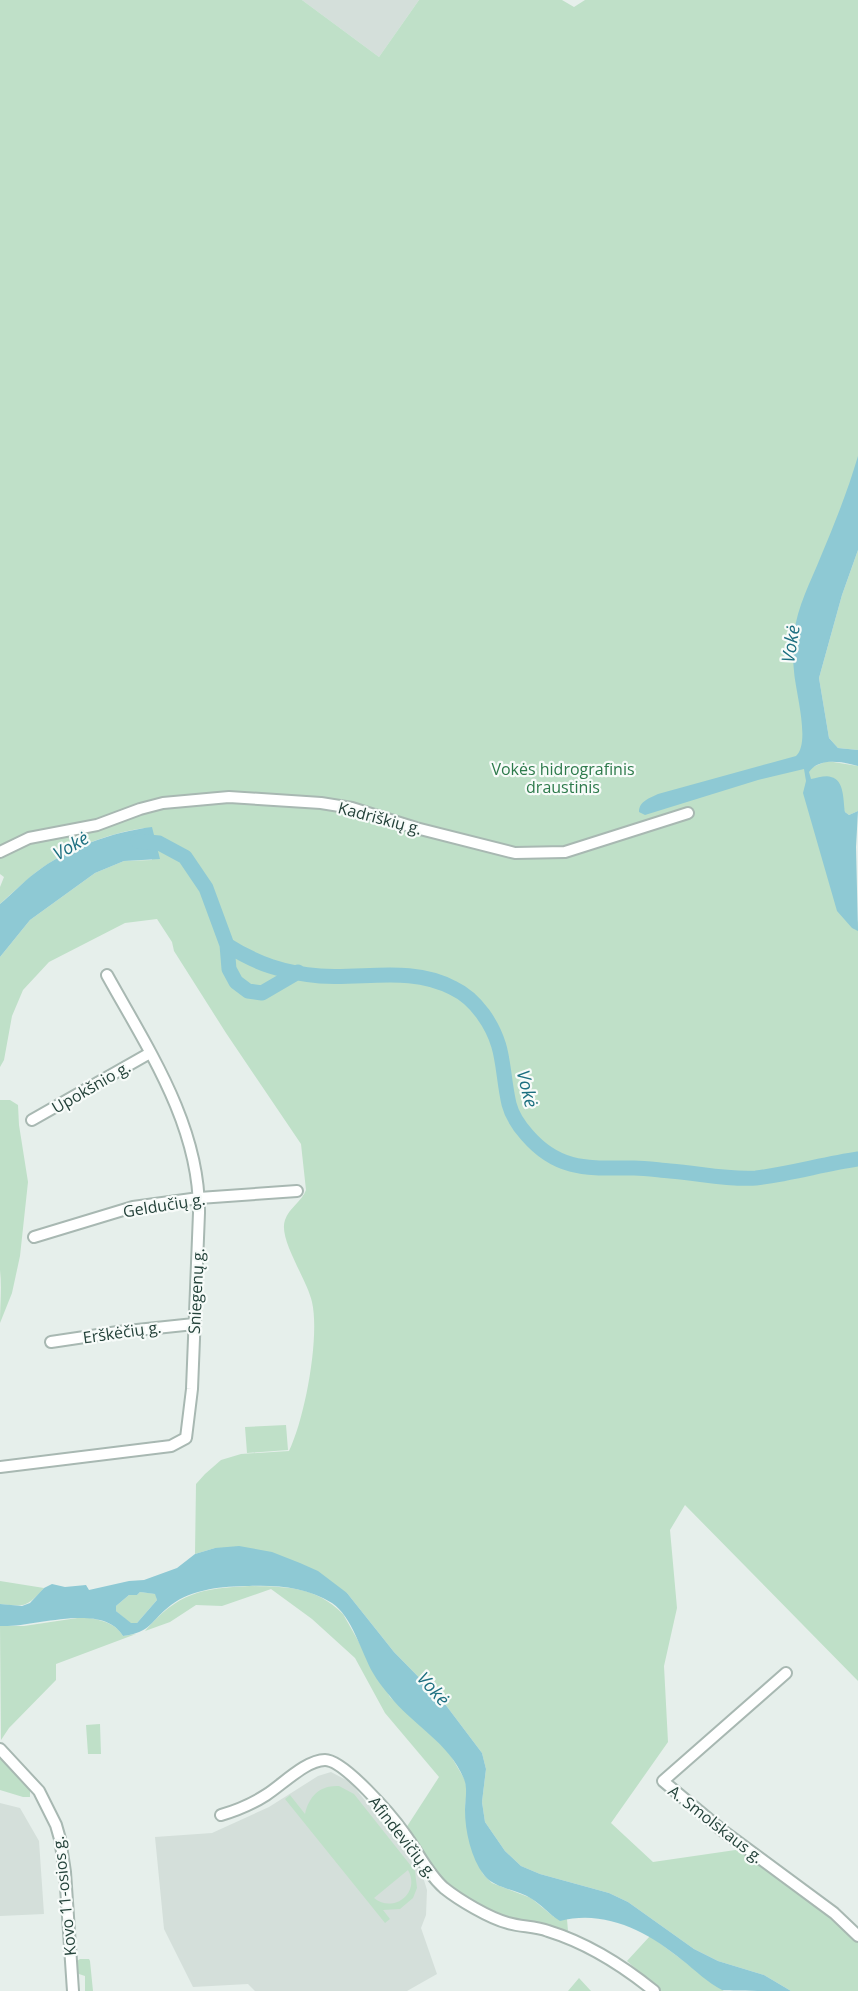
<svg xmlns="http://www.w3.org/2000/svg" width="858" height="1991" font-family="'Open Sans',sans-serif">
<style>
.built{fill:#d4dfda}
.green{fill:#bfe0c8;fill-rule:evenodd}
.water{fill:#8ec9d4;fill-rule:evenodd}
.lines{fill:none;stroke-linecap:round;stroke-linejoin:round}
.river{stroke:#8ec9d4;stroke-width:15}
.minor-casing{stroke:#a8b8b2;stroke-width:14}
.minor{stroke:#fff;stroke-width:10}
.labels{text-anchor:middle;stroke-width:4.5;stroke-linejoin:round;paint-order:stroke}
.park-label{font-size:16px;fill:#2d7a4b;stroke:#f7fbf9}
.street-label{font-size:16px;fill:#24423a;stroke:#f7fbf9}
.water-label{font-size:18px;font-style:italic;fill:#1c6f80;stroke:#f7fbf9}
</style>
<rect width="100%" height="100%" fill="#e6efeb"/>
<path class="built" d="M 302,0 L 419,0 L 379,57 Z
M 331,1772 L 350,1782 L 414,1861 L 423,1877 L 427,1890 L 426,1915 L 421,1928 L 437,1974 L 407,1991 L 255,1991 L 248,1984 L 193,1987 L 164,1929 L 155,1837 L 212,1833 L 269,1807 L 318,1776 Z
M 0,1803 L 20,1808 L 39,1841 L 44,1914 L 0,1916 Z"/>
<path class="green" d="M 0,0 L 302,0 L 379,57 L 419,0 L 562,0 L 574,7 L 585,0 L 858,0 L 858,508 L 802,639 L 813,767 L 827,761 L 858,766 L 858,811 L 849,815 L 845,812 L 831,777 L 815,779 L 858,923 L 858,1681 L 685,1505 L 670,1530 L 677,1608 L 664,1666 L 668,1742 L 611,1823 L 653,1862 L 756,1847 L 833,1905 L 858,1933 L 858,1991 L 791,1991 L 764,1975 L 718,1961 L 694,1949 L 628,1902 L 609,1893 L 540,1874 L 521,1866 L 505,1851 L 485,1822 L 482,1802 L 486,1769 L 482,1753 L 445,1704 L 394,1652 L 347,1593 L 215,1548 L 195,1554 L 196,1484 L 205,1474 L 221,1460 L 241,1454 L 289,1451 C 305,1418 320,1337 312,1302 C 307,1279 278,1239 285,1220 C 289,1208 302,1201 306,1190 L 301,1144 L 226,1033 L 174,951 L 172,942 L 157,919 L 125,923 L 49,962 L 23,990 L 12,1016 L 4,1060 L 0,1067 L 0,957 L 30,920 L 95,873 L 124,861 L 152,860 L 145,828 C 110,832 63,851 35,873 C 23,883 11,894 0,904 L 0,887 L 4,877 L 0,874 Z
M 858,550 L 858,750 L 838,748 L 829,738 L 819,678 L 842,595 Z
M 0,1100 L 10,1100 L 18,1105 L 19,1125 L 28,1182 L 20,1256 L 12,1293 L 0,1323 C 0,1305 2,1288 0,1270 Z
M 286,1425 L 288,1450 L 247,1453 L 245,1427 Z
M 0,1581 L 44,1588 C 27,1607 25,1607 0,1604 Z
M 250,1586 C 287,1587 315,1586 343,1614 L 390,1697 L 448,1751 L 465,1780 L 467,1791 L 465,1807 L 470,1841 L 483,1874 L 492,1883 L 531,1898 L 554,1917 L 567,1919 L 568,1931 L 499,1917 L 450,1887 L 436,1873 L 406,1828 L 439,1777 L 385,1713 L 355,1658 L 312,1619 L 271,1589 L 222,1606 L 196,1605 L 170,1622 L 145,1631 C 177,1593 202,1588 250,1586 Z
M 140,1592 L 156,1594 L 157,1600 L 137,1623 L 131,1624 L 116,1611 L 116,1606 L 129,1595 L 137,1595 Z
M 84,1617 C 100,1620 115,1622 123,1636 L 136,1634 L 56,1664 L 56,1680 L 9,1728 L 1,1740 L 0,1626 L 24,1626 Z
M 100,1724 L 101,1754 L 88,1754 L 86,1725 Z
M 0,1756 L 30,1789 L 30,1797 L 23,1797 L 0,1790 Z
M 339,1786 L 354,1794 L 415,1871 L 417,1888 L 413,1898 L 400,1909 L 383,1910 L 390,1919 L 385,1923 L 285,1799 L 290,1795 L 305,1814 C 309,1796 320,1785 339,1786 ZM 408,1870 C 421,1893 393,1914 374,1898 Z
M 650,1936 L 724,1991 L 661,1991 L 627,1961 Z
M 80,1959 L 89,1959 L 90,1961 L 93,1991 L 85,1991 L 85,1976 L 76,1973 L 75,1962 Z
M 579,1978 L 591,1991 L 568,1991 Z"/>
<path class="water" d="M 858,456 L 858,550 L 842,595 L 819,678 L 829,738 L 838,748 L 858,750 L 858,766 C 843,762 819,757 809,772 L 811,779 C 817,778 826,775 831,777 C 845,780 843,802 845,812 L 849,815 L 858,811 L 856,847 L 858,931 L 852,928 L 837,911 L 803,793 L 806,781 L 804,769 L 758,780 L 645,815 L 639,812 C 639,801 650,798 658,794 L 796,756 C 811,743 795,690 794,671 C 793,660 792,646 794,634 C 797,607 811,581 821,556 C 835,523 848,490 858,456 Z
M 152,827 L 160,859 L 124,861 L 95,873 L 30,920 L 0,957 L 0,904 C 12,894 23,882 35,873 C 67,848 112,832 152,827 Z
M 239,1546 L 272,1552 L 300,1563 L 318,1571 L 347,1593 L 394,1652 L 445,1704 L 482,1753 L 486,1769 L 482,1802 L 485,1822 L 505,1851 L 521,1866 L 540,1874 L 609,1893 L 628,1902 L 694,1949 L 718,1961 L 764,1975 L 791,1991 C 777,1991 732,1991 722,1990 C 708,1983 695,1970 682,1960 C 648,1932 605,1909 560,1921 C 550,1915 542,1905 532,1899 C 517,1889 495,1889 484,1875 C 471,1858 465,1831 465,1810 C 465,1800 468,1789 464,1779 C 449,1742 412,1725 389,1695 C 383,1688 377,1680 373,1673 C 361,1652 352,1616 332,1603 C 306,1587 278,1585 249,1586 C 223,1586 192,1589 171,1605 C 150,1621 152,1632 123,1636 C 103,1601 33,1628 0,1626 L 0,1604 L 22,1606 L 30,1603 L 44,1588 L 52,1584 L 65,1587 L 86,1585 L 89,1590 L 129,1581 L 144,1580 L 177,1568 L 195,1554 L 215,1548 ZM 140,1592 L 155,1594 L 157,1600 L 137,1623 L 131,1623 L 116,1611 L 116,1606 L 129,1595 L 137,1595 Z"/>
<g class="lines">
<path class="river" d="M 138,841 L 159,843 L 185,857 L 206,888 L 227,945 L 229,969 L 236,982 L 248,991 L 262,993 L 298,972
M 227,945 C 257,964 284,973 320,976 C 365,979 412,966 453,988 C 466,994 475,1003 483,1014 C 506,1046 501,1069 509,1104 C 512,1116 519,1126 527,1135 C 559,1172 590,1168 634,1168 C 646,1168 658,1170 670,1171 C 699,1173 727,1180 756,1178 C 790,1174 824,1164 858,1159"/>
<g class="minor-casing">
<path id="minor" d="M 0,852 L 29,838 L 97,825 L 140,809 L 163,803 L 229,797 L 321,803 L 352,808 L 416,828 L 515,853 L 565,852 L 688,813
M 32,1120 L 150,1053
M 34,1237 L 133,1207 L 199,1198 L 297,1191
M 51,1342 L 118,1332 L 194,1324
M 0,1467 L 171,1446 L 186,1438 L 192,1389 L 199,1213 C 200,1126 148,1049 107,975
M 786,1673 L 663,1781 L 723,1831 L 834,1913 L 858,1936
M 0,1749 L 39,1791 L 56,1825 L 60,1839 L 65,1872 L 73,1991
M 221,1815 C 238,1810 252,1804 266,1795 C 282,1785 306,1760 325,1760 C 344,1760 392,1816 404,1833 C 417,1850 427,1873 444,1888 C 459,1900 489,1918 508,1923 C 521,1927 535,1926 548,1931 C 587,1943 622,1965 654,1991"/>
</g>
<use href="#minor" class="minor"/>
</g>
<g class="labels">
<g class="park-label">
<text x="563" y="775">Vokės hidrografinis<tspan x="563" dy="18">draustinis</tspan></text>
</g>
<g class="street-label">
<text transform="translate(380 818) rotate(15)" y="6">Kadriškių g.</text>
<text transform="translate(91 1087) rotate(-30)" y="6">Upokšnio g.</text>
<text transform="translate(164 1205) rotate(-9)" y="6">Geldučių g.</text>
<text transform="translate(196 1291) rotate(-87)" y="6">Sniegenų g.</text>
<text transform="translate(122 1332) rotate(-8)" y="6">Erškėčių g.</text>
<text transform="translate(716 1824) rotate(38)" y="6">A. Smolskaus g.</text>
<text transform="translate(403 1837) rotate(52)" y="6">Afindevičių g.</text>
<text transform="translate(64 1896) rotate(-96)" y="6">Kovo 11-osios g.</text>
</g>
<g class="water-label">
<text transform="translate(791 644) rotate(-81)" y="6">Vokė</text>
<text transform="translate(71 846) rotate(-30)" y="6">Vokė</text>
<text transform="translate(527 1089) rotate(76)" y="6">Vokė</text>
<text transform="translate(433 1689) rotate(48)" y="6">Vokė</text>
</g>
</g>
</svg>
